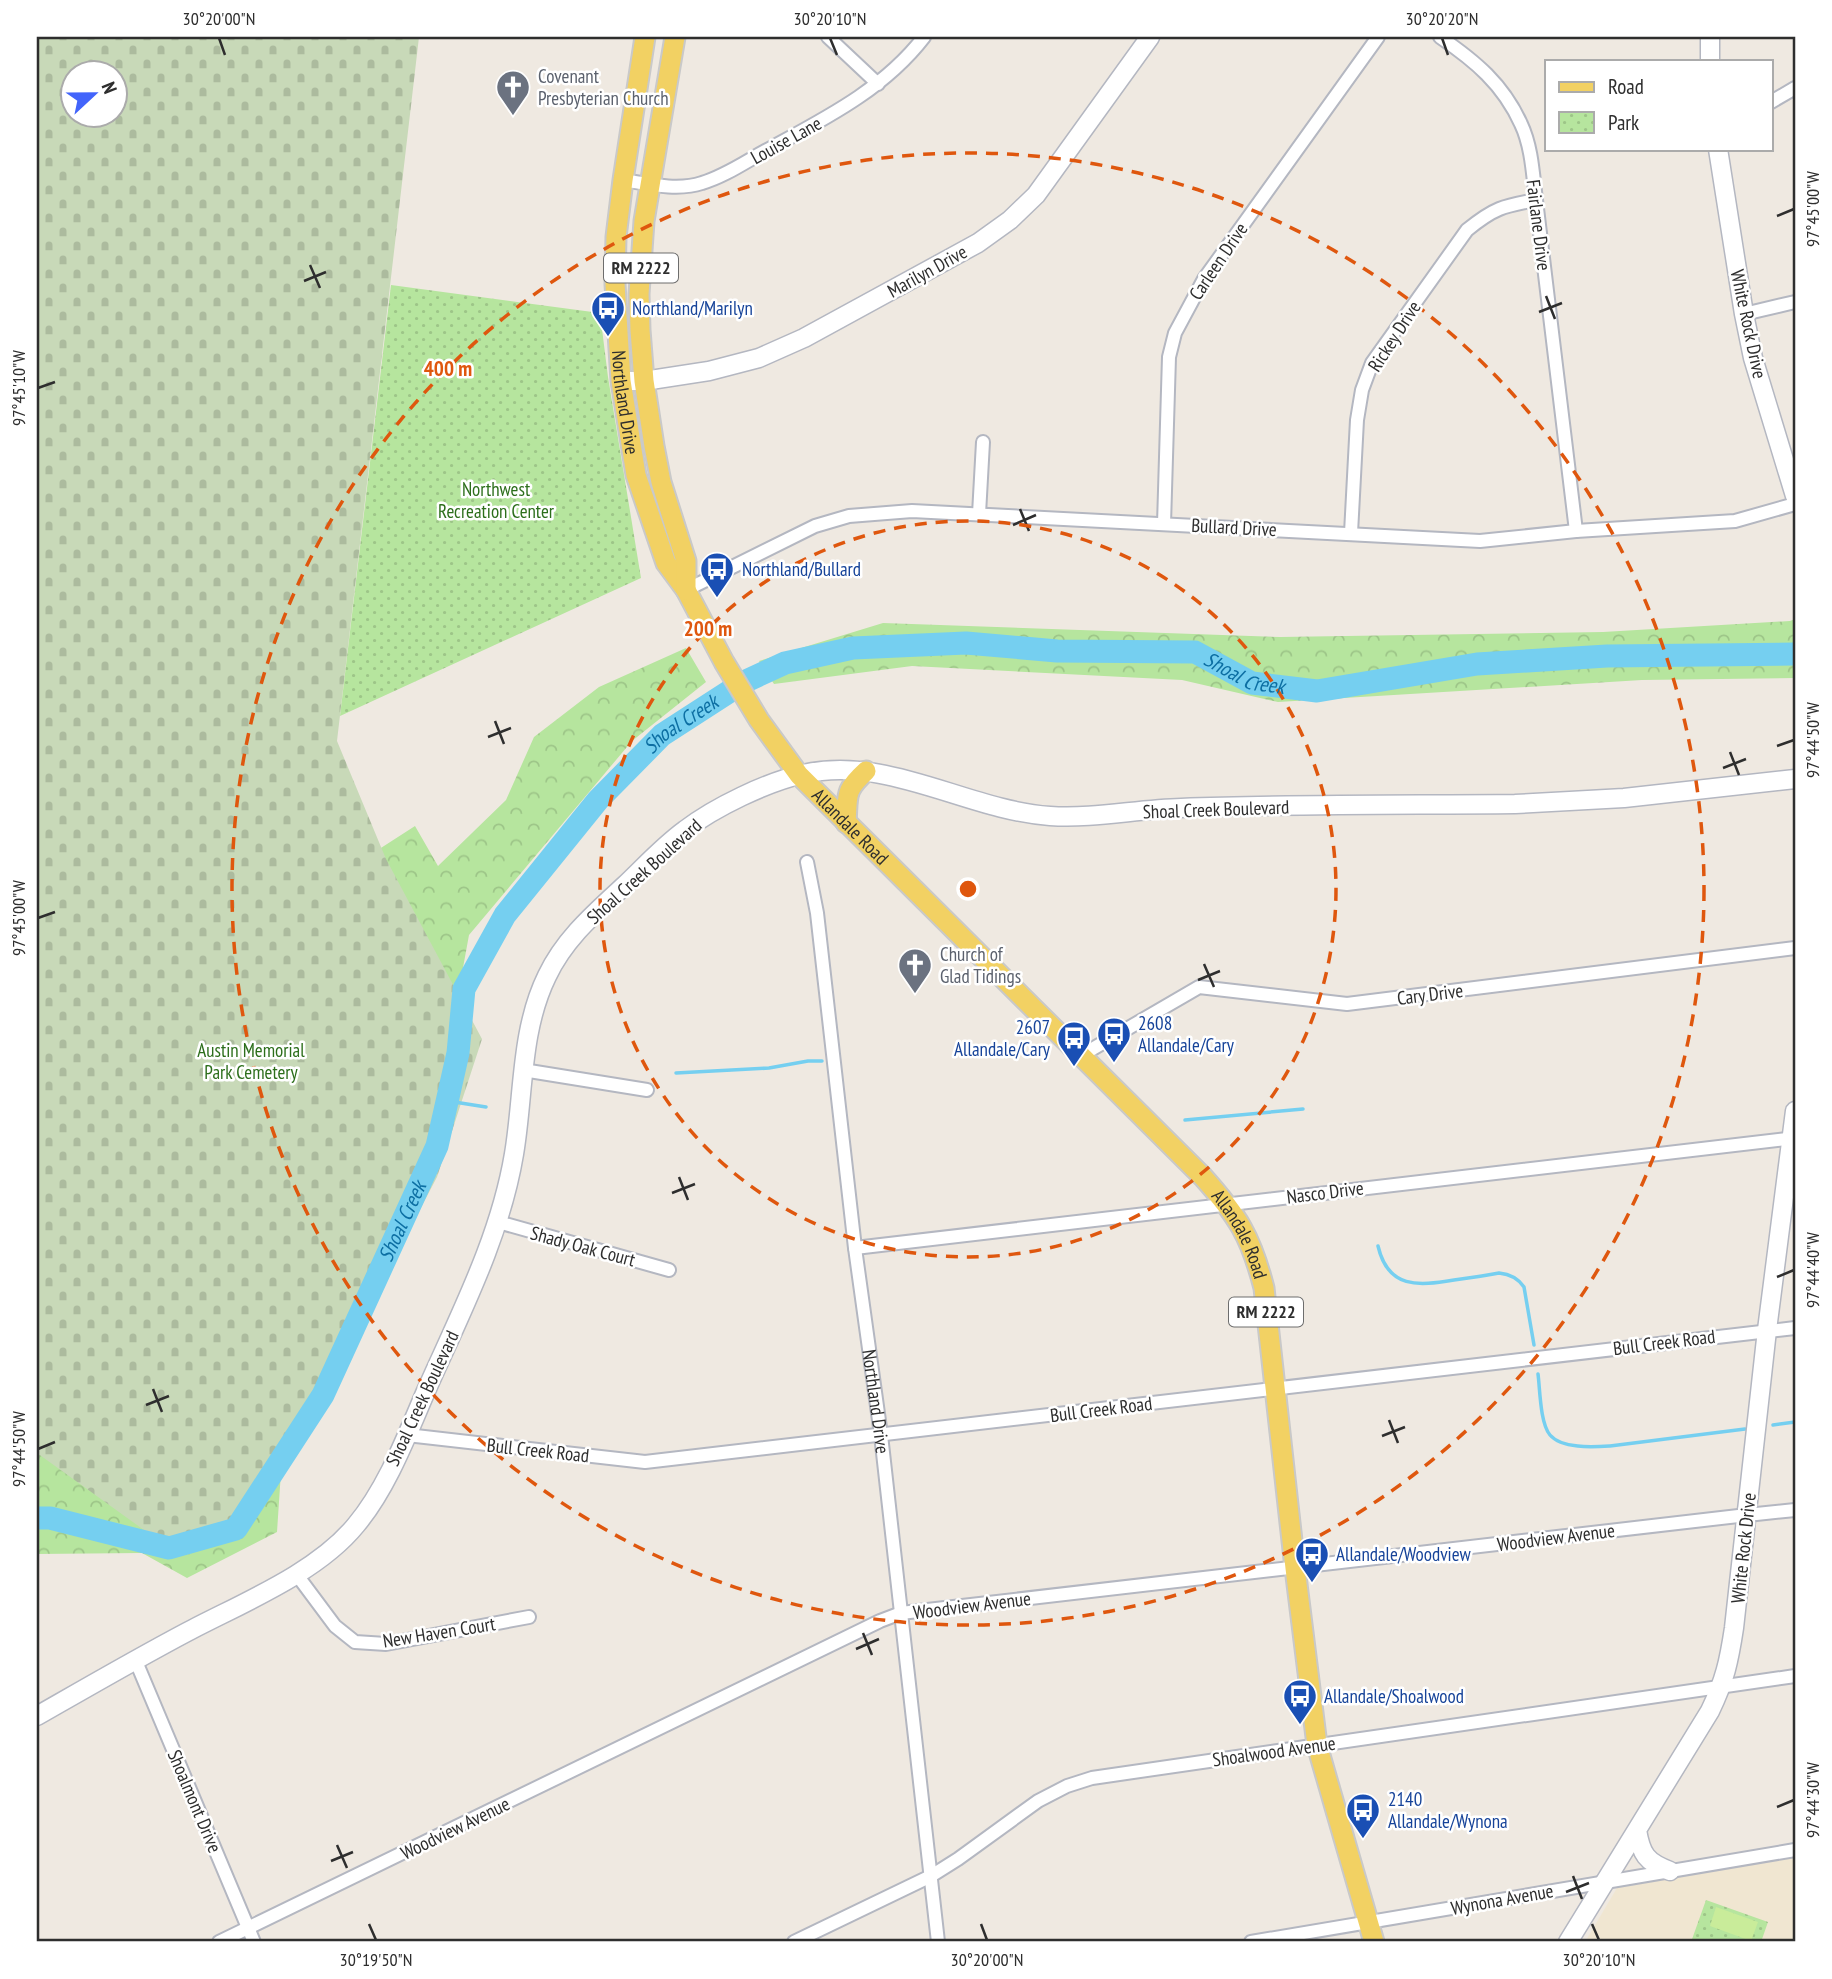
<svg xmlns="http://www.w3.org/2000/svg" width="1832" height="1979" font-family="'PT Sans Narrow',sans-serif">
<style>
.education{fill:#f0e6d1}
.forest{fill:url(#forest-crowns)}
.cemetery{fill:url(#cemetery-stones);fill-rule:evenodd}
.park{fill:url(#park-dots)}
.pitch{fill:#c9ec9a}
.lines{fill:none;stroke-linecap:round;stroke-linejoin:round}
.stream{stroke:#75cff0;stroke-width:3.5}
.river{stroke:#75cff0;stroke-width:23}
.street-casing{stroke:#b4b7c1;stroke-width:16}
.secondary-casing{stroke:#b4b7c1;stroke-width:21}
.primary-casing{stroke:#c9c9c9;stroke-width:23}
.street{stroke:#fff;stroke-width:12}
.secondary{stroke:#fff;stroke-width:18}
.primary{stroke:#f2d163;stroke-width:19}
.ticks{fill:none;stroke:#2e2e2e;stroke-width:2.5}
.ring{fill:none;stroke:#df570e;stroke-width:3.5;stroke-dasharray:12 9}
.labels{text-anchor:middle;stroke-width:5;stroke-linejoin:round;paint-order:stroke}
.shield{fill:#fff;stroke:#6d6d6d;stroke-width:2}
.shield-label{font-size:18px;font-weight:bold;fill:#2e2e2e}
.worship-label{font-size:19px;fill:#5b616d;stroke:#fff;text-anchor:start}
.street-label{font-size:19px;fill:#2e2e2e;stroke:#fff}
.transit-label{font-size:19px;fill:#164399;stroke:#fff;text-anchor:start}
.park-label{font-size:19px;fill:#2c6e1b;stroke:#fff}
.water-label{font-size:21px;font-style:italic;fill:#0d6fa3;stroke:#fff}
.centre{fill:#df570e;stroke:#fff;stroke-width:3.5}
.ring-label{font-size:21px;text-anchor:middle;font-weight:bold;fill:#df570e;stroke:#fff;stroke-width:5;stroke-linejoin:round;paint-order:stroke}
.neatline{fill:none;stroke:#2e2e2e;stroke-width:2.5}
.ticks-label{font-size:18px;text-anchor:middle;fill:#2e2e2e}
</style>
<defs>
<pattern id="forest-crowns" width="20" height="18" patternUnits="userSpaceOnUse" patternTransform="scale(1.75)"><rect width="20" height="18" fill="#b6e59e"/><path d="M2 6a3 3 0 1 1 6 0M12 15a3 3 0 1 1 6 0" fill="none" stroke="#9dc588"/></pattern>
<pattern id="cemetery-stones" width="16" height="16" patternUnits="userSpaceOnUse" patternTransform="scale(1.75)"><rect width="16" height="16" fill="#c8d9b8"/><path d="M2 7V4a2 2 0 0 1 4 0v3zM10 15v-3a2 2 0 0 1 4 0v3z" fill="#acbb9e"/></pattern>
<pattern id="park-dots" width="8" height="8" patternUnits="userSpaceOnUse" patternTransform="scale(1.75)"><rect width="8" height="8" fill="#b6e59e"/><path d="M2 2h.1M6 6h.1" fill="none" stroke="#9dc588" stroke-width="1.8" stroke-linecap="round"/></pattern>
</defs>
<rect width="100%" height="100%" fill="#efe9e1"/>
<path class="education" d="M 1795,1857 L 1795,1942 L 1585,1942 L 1617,1888 Z"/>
<path class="forest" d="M 1795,619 L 1795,678 L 1642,680 L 1278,702 L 1182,680 L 912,666 L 774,684 L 759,661 L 883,623 L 1280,637 L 1603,632 L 1790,621 Z
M 686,648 L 706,682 L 632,741 L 469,935 L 439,1099 L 283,1442 L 277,1532 L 187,1578 L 142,1553 L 37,1554 L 37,1307 L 173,982 L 415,826 L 438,866 L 506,800 L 534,737 L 599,687 Z"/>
<path class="cemetery" d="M 37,37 L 419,37 L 337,741 L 386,859 L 482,1039 L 437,1177 L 323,1395 L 236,1529 L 169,1548 L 37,1453 ZM 74,74 L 116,74 L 116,116 L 74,116 Z"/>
<path class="park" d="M 391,285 L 600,313 L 608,377 L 641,578 L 340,716 Z
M 1706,1900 L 1768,1922 L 1761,1942 L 1691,1942 Z"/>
<path class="pitch" d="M 1716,1907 L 1758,1922 L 1751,1941 L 1710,1926 Z"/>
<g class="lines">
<path class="stream" d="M 676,1073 L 769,1068 L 808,1061 L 822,1061
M 448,1101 L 486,1107
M 1185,1120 L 1303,1109
M 1378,1246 C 1388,1289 1418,1286 1454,1280 C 1469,1278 1484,1276 1499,1273 C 1509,1274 1518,1278 1524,1287 L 1534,1345
M 1538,1374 C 1540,1389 1540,1423 1550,1435 C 1562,1449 1593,1447 1610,1446 L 1745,1429
M 1773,1425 L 1795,1422"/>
<path class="river" id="s1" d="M 37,1518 L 50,1518 L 169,1548 L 236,1529 L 323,1395 L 437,1146 L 458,1053 L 464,989 L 505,915 L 598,800 L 662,735 L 744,682 L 785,663 L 853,648 L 966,643 L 1057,651 L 1195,652 L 1252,683 L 1317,691 L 1477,664 L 1607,656 L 1795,654"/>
<g class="street-casing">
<g id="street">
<path d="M 828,37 L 878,84"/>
<path d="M 1440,37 C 1475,61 1503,84 1521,124 C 1532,147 1533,176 1536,200 L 1576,531"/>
<path d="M 1771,102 L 1795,88"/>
<path d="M 623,180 C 648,184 678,191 702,183 C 726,176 748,160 769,149 C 826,118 884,89 924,37"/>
<path d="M 1744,314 L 1795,302"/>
<path d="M 979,514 L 983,442"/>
<path d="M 1164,524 L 1169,357 L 1175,333 L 1204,279 L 1378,37"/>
<path d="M 1351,533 L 1357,420 L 1362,390 L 1372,363 L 1467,230 C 1494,208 1503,206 1536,200"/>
<path d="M 686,590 L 815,526 L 849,516 L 912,511 L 1480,541 L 1576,531 L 1735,521 L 1795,504"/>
<path id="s2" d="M 807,862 L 817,913 L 855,1248 L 881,1435 L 938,1942"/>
<path d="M 1082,1055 L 1199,987 L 1347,1004 L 1795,948"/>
<path d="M 523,1070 L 647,1090"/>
<path d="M 498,1222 L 669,1270"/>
<path d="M 855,1248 L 1795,1138"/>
<path d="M 407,1435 L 645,1462 L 1795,1328"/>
<path d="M 297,1575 L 335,1626 L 355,1642 L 386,1644 L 529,1617"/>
<path d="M 135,1659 L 254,1942"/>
<path d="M 219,1942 L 880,1621 L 901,1613 L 1747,1515 L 1795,1510"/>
<path d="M 794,1942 L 931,1876 L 958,1859 L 1038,1801 L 1067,1786 L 1092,1778 L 1795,1676"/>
<path d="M 1251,1942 L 1795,1850"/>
</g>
</g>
<g class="secondary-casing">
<path id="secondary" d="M 1710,61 L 1710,37
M 1718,149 L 1744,314 L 1753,358 L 1795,496
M 621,381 L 644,381 L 709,371 L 759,358 L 804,338 L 978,243 L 1010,220 L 1036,195 L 1150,37
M 37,1716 C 86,1688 136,1659 187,1632 C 242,1603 317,1573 356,1525 C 387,1488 407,1435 426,1391 C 460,1314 500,1238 514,1154 C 524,1095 520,1031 547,976 C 565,938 596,912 625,885 C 645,866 663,846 685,830 C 715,807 767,782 803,774 C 889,755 966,810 1050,816 C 1094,819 1137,809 1181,808 C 1292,804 1404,805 1515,804 L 1624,798 L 1795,779
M 1637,1830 C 1641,1854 1646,1862 1670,1871
M 1568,1942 L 1710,1711 C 1725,1680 1729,1661 1734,1628 L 1767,1330 L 1795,1111"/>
</g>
<g class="primary-casing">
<g id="primary">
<path id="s3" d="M 645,37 L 623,180 L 616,237 L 615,284 L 621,381 L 636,475 L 666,563 L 686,590 L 724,662 L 759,720 L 799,775 L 1203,1177 C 1238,1216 1251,1237 1264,1288 L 1295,1568 L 1317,1745 L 1374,1942"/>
<path d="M 675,37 L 644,221 L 639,294 L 640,330 L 644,381 L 654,446 L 661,482 L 686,561 L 686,590"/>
<path d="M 846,823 C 848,795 844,791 866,771"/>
</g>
</g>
<use href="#street" class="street"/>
<use href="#secondary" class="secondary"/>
<use href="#primary" class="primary"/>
</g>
<path class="ticks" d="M 219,38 L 225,55M 830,38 L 837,55M 1442,38 L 1448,55M 1777,216 L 1794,209M 310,265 L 320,288M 304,281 L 326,272M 1546,296 L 1555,319M 1539,312 L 1562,303M 38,388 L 55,382M 1020,509 L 1029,531M 1013,525 L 1036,515M 495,721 L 504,744M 488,737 L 511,728M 1777,746 L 1794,740M 1730,752 L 1739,775M 1723,768 L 1746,759M 38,918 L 55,912M 1204,964 L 1214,987M 1198,980 L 1220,971M 679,1177 L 688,1200M 672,1193 L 695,1184M 1777,1277 L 1794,1270M 153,1389 L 162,1412M 146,1405 L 169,1396M 1389,1420 L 1398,1443M 1382,1436 L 1405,1427M 38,1449 L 55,1442M 863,1633 L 872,1655M 856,1649 L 879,1639M 1777,1807 L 1794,1800M 337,1845 L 347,1868M 331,1861 L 353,1852M 1573,1876 L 1582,1899M 1566,1892 L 1589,1883M 369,1924 L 376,1940M 981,1924 L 987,1940M 1592,1924 L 1599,1940"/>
<g class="ring">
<circle cx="968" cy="889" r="368"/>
<circle cx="968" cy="889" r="736"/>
</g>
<defs>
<g id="church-pin" transform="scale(1.75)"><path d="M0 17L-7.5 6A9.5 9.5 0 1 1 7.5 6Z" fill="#6b7280" stroke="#fff"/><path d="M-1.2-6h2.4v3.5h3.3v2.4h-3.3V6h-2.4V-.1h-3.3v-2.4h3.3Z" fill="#fff"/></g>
<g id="bus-pin" transform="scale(1.75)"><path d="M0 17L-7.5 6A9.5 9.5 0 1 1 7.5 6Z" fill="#1a4fb4" stroke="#fff"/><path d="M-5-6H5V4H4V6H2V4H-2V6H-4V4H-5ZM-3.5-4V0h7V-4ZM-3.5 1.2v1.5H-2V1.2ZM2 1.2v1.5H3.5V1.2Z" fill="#fff"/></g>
</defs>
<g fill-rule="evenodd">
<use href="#church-pin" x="513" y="87"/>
<use href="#bus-pin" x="608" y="308"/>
<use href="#bus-pin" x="717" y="569"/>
<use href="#church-pin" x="915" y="965"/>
<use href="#bus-pin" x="1114" y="1034"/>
<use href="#bus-pin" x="1074" y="1038"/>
<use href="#bus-pin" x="1312" y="1554"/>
<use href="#bus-pin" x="1300" y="1696"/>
<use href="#bus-pin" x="1363" y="1810"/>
</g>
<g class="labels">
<g class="shield">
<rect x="604" y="253.5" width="74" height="29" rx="5"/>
<rect x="1229" y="1297.5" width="74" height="29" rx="5"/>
</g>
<g class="shield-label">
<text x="641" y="274">RM 2222</text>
<text x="1266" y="1318">RM 2222</text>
</g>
<g class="worship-label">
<text x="538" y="83">Covenant<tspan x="538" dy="22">Presbyterian Church</tspan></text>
<text x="940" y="961">Church of<tspan x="940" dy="22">Glad Tidings</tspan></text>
</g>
<g class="street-label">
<text transform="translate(786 140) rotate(-29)" y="7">Louise Lane</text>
<text transform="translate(1539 225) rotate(83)" y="7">Fairlane Drive</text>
<text transform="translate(1218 261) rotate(-56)" y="7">Carleen Drive</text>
<text transform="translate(927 271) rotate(-29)" y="7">Marilyn Drive</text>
<text transform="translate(1749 324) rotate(78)" y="7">White Rock Drive</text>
<text transform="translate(1394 336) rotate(-57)" y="7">Rickey Drive</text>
<text dy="7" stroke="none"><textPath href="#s3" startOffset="368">Northland Drive</textPath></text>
<text transform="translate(1234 527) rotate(3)" y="7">Bullard Drive</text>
<text transform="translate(1216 809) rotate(-2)" y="7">Shoal Creek Boulevard</text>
<text dy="7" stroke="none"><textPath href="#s3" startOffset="858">Allandale Road</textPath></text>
<text transform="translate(644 871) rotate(-42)" y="7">Shoal Creek Boulevard</text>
<text transform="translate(1430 994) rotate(-7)" y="7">Cary Drive</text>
<text transform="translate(1325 1192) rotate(-7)" y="7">Nasco Drive</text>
<text dy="7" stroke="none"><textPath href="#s3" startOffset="1424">Allandale Road</textPath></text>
<text transform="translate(583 1246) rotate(15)" y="7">Shady Oak Court</text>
<text transform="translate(1664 1342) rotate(-7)" y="7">Bull Creek Road</text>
<text transform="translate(422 1398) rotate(-65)" y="7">Shoal Creek Boulevard</text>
<text dy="7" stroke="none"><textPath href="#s2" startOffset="544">Northland Drive</textPath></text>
<text transform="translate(1101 1409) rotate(-7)" y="7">Bull Creek Road</text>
<text transform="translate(538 1450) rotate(6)" y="7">Bull Creek Road</text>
<text transform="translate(1556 1537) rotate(-7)" y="7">Woodview Avenue</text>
<text transform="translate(1743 1548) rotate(-84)" y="7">White Rock Drive</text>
<text transform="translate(972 1605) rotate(-7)" y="7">Woodview Avenue</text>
<text transform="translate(439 1632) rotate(-9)" y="7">New Haven Court</text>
<text transform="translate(1274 1751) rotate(-8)" y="7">Shoalwood Avenue</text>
<text transform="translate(195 1801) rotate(67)" y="7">Shoalmont Drive</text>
<text transform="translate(455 1828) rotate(-26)" y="7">Woodview Avenue</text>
<text transform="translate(1502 1899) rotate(-10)" y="7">Wynona Avenue</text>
</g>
<g class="transit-label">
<text x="632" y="315">Northland/Marilyn</text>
<text x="742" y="576">Northland/Bullard</text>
<text x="1138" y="1030">2608<tspan x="1138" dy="22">Allandale/Cary</tspan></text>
<text x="1050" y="1034" text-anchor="end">2607<tspan x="1050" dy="22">Allandale/Cary</tspan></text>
<text x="1336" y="1561">Allandale/Woodview</text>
<text x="1324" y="1703">Allandale/Shoalwood</text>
<text x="1388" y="1806">2140<tspan x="1388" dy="22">Allandale/Wynona</tspan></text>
</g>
<g class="park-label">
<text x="496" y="496">Northwest<tspan x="496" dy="22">Recreation Center</tspan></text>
<text x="251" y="1057">Austin Memorial<tspan x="251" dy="22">Park Cemetery</tspan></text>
</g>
<g class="water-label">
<text dy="7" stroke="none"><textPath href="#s1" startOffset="1732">Shoal Creek</textPath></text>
<text dy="7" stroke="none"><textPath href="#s1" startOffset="1144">Shoal Creek</textPath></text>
<text dy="7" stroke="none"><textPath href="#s1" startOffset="556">Shoal Creek</textPath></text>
</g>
</g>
<circle cx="968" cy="889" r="10" class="centre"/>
<g class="ring-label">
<text x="448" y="376">400 m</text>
<text x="708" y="636">200 m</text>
</g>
<rect width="1832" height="1979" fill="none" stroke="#ffffff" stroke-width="77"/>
<rect x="1545" y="60" width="228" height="91" fill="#ffffff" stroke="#ababab" stroke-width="2"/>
<rect x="1559" y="82" width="35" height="10" fill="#f2d163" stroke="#ababab" stroke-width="2"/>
<text x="1608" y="94" font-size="21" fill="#2e2e2e">Road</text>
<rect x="1559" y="112" width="35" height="21" fill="url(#park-dots)" stroke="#ababab" stroke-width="2"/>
<text x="1608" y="130" font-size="21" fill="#2e2e2e">Park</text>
<g transform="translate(94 94) rotate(68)"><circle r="33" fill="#ffffff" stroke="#ababab" stroke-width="2"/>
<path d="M0-5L12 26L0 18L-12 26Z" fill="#4264fb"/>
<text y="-10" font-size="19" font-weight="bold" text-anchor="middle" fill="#2e2e2e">N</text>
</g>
<rect x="38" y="38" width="1756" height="1902" class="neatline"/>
<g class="ticks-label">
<text x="219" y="25">30°20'00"N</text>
<text x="830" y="25">30°20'10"N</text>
<text x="1442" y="25">30°20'20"N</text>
<text transform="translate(1813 209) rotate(-90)" y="6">97°45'00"W</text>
<text transform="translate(19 388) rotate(-90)" y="6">97°45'10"W</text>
<text transform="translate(1813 740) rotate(-90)" y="6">97°44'50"W</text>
<text transform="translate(19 918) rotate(-90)" y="6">97°45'00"W</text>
<text transform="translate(1813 1270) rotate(-90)" y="6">97°44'40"W</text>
<text transform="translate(19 1449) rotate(-90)" y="6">97°44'50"W</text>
<text transform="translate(1813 1800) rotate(-90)" y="6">97°44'30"W</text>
<text x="376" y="1966">30°19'50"N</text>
<text x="987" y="1966">30°20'00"N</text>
<text x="1599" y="1966">30°20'10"N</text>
</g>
</svg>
